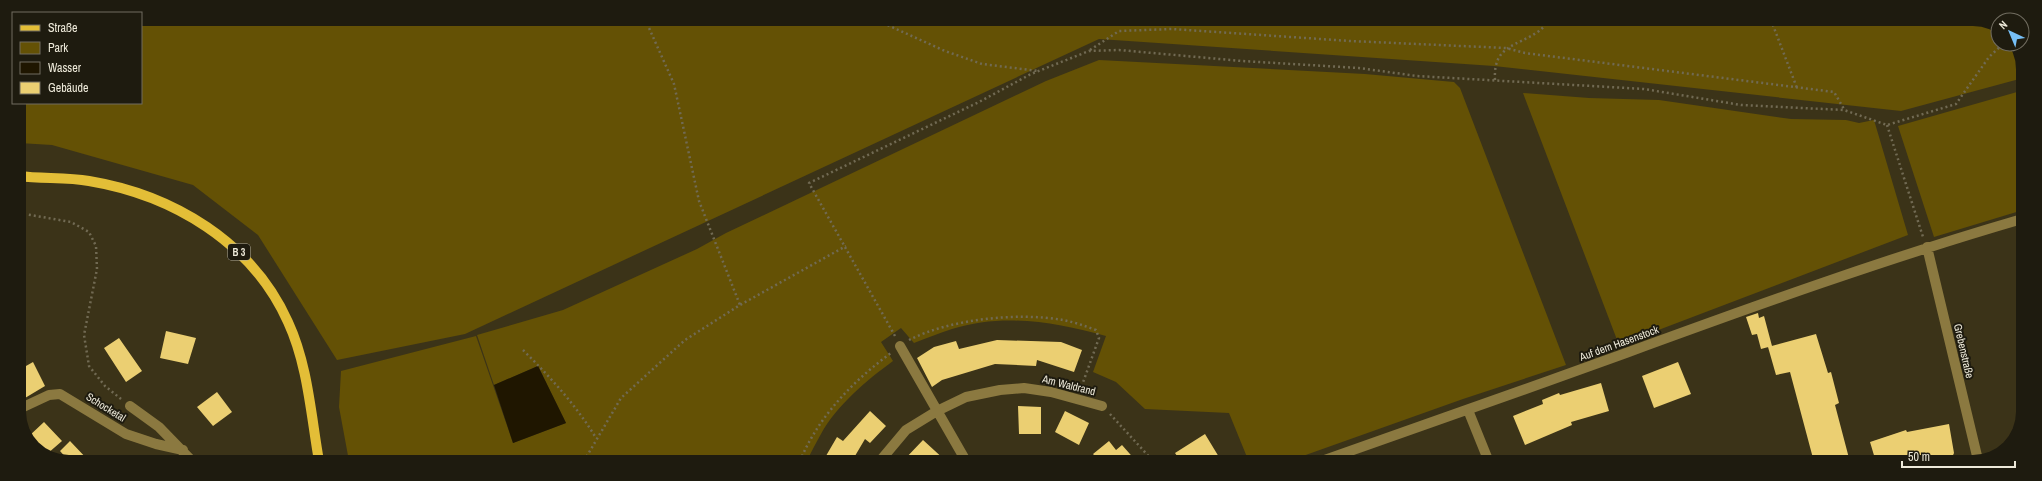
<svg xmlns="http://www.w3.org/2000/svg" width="2042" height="481" font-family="'Archivo Narrow',sans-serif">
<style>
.green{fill:#645105}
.water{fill:#1f1600}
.building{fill:#ebcf72}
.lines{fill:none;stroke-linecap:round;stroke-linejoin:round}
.path{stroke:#716a53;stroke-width:2.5;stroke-dasharray:2 3;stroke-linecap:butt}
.minor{stroke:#8b7940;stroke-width:10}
.major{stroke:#e3be37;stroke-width:10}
.labels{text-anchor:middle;stroke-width:4;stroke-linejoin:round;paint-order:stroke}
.shield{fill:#1e1b0f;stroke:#afab9c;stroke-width:1}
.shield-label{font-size:10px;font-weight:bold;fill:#ede9d9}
.street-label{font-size:11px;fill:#ede9d9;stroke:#1e1b0f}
</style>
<rect width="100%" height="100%" fill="#3b3318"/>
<path class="green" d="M 141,19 L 1983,20 L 1998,29 L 1998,44 L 2014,44 L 2023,65 L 2023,78 L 1901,111 L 1494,66 L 1099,39 L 465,334 L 337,360 L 258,235 L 193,185 L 52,145 L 19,143 L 19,103 L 141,103 Z
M 1099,60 L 1365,74 L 1454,82 L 1460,88 L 1566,365 L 1463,399 L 1286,462 L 1249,462 L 1229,413 L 1145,409 L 1116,382 L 1093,372 L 1106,336 C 1055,322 1003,313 952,329 C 939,333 927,338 914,343 L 901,328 L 881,342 L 893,361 C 867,380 837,405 821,434 C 816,443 811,452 807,461 L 349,461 L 339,407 L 341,371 L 476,336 L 513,443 L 566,423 L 538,366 L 494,385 L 477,335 L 563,310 L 697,249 L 726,233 L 1046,81 Z
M 2017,92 L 2021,123 L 2023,123 L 2023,210 L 1934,237 L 1898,126 Z
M 1523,93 L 1589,98 L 1659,100 L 1791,119 L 1846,120 L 1859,123 L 1874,120 L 1908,235 L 1619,345 Z"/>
<path class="water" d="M 538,366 L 566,423 L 513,443 L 494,385 Z"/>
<path class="building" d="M 1758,313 L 1759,318 L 1764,316 L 1772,346 L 1761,349 L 1757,334 L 1752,335 L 1746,317 Z
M 166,331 L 196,338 L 188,364 L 160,358 Z
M 1816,334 L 1828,373 L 1831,372 L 1839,403 L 1835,405 L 1850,462 L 1814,462 L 1790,372 L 1776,375 L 1768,347 Z
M 119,338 L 142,371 L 126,382 L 104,348 Z
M 997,340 L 1061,342 L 1082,350 L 1074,372 L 1037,360 L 1036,366 L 995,364 L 942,380 L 932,387 L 917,358 L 934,347 L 956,341 L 959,349 Z
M 33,362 L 45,386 L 25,398 L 19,388 L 19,370 Z
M 1678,362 L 1691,394 L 1654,408 L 1642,376 Z
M 1601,383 L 1609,411 L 1571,422 L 1572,425 L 1525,445 L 1513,416 L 1543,404 L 1542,400 L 1559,393 L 1560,395 Z
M 217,392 L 232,412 L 213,426 L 197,407 Z
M 1018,406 L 1041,407 L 1041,434 L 1019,434 Z
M 870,411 L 886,426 L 870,443 L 865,439 L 852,461 L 823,461 L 837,437 L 843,441 Z
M 1065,411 L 1089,423 L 1079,445 L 1055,432 Z
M 44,422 L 62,441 L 47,454 L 32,445 L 28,437 Z
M 1949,424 L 1954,453 L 1950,462 L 1876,462 L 1870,442 L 1906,430 L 1907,432 Z
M 1205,434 L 1222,462 L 1181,462 L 1175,453 Z
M 923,440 L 946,461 L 903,461 Z
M 70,441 L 89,461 L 69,461 L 60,451 Z
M 1109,441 L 1116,450 L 1122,445 L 1137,462 L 1100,462 L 1093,454 Z"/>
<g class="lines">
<path class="path" d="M 645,19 L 674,84 L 699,201 L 740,305
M 874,19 L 945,51 L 982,64 L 1038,71
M 1771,20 L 1797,88
M 1090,50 L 1119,31 L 1172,29 L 1350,41 L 1506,48 L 1525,53 L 1834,92 L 1844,109
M 1495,80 C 1493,45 1516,47 1539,31 C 1543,28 1547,23 1550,20
M 1887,125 L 1923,237
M 19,213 L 71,222 L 89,232 L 96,246 L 97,269 L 84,335 L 89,366 L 105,386 L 121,399
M 895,336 L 809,183 L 979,102 L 1031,74 L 1089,51 L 1119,50 L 1242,61 L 1359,68 L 1417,76 L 1644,89 L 1741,105 L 1844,110 L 1887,125 L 1956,104 L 1989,57 L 2003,44
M 909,340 C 950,319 1018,312 1063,320 C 1074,322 1085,326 1096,330 L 1099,338 L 1081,388
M 523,350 C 551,378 576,405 596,438
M 1110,414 L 1154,462
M 584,461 L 621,398 L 685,340 L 740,305 L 846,246
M 800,461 C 818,417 853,381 891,353"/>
<path class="minor" d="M 1927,247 L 1978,460
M 900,346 L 966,461
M 130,406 L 159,427 L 192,461
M 19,409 L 49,395 L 60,394 L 126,434 L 156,444 L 183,450
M 1468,410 L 1489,462
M 880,461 L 906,430 L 937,411 L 966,397 L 1000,390 L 1024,388 L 1051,392 L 1102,406
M 1319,462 C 1422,426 1524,390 1626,353 C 1757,305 1888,258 2022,219"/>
<path class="major" d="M 19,176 C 42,179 66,177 89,181 C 173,195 252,242 288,322 C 308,365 311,416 319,461"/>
</g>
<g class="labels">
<rect class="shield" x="228" y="244" width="22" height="16" rx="3"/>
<g class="shield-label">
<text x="239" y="256">B 3</text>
</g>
<g class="street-label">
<text transform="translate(1619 343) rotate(-20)" y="4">Auf dem Hasenstock</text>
<text transform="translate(1964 351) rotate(77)" y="4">Grebenstraße</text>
<text transform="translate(1069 385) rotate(14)" y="4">Am Waldrand</text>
<text transform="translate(106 407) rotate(32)" y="4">Schocketal</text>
</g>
</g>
<path d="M0 0H2042V481H0ZM69 26H1973A43 43 0 0 1 2016 69V412A43 43 0 0 1 1973 455H69A43 43 0 0 1 26 412V69A43 43 0 0 1 69 26Z" fill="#1e1b0f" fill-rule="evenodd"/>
<rect x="12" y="12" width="130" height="92" fill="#1e1b0f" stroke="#716d60"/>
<rect x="20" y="25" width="20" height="6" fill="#e3be37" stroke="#716d60"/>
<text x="48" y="32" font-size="12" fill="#ede9d9">Straße</text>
<rect x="20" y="42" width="20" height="12" fill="#645105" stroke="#716d60"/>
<text x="48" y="52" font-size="12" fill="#ede9d9">Park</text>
<rect x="20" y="62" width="20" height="12" fill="#1f1600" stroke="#716d60"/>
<text x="48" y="72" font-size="12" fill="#ede9d9">Wasser</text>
<rect x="20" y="82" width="20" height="12" fill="#ebcf72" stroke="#716d60"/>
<text x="48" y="92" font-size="12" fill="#ede9d9">Gebäude</text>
<g transform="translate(2010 32) rotate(316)"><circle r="19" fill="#1e1b0f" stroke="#716d60"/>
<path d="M0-3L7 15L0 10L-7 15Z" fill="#77c0f7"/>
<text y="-6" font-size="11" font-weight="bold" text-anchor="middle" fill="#ede9d9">N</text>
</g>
<path d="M1902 461v6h113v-6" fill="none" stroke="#ede9d9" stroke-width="2"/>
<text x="1908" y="461" font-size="12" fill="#ede9d9" stroke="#1e1b0f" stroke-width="3" paint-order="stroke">50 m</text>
</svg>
